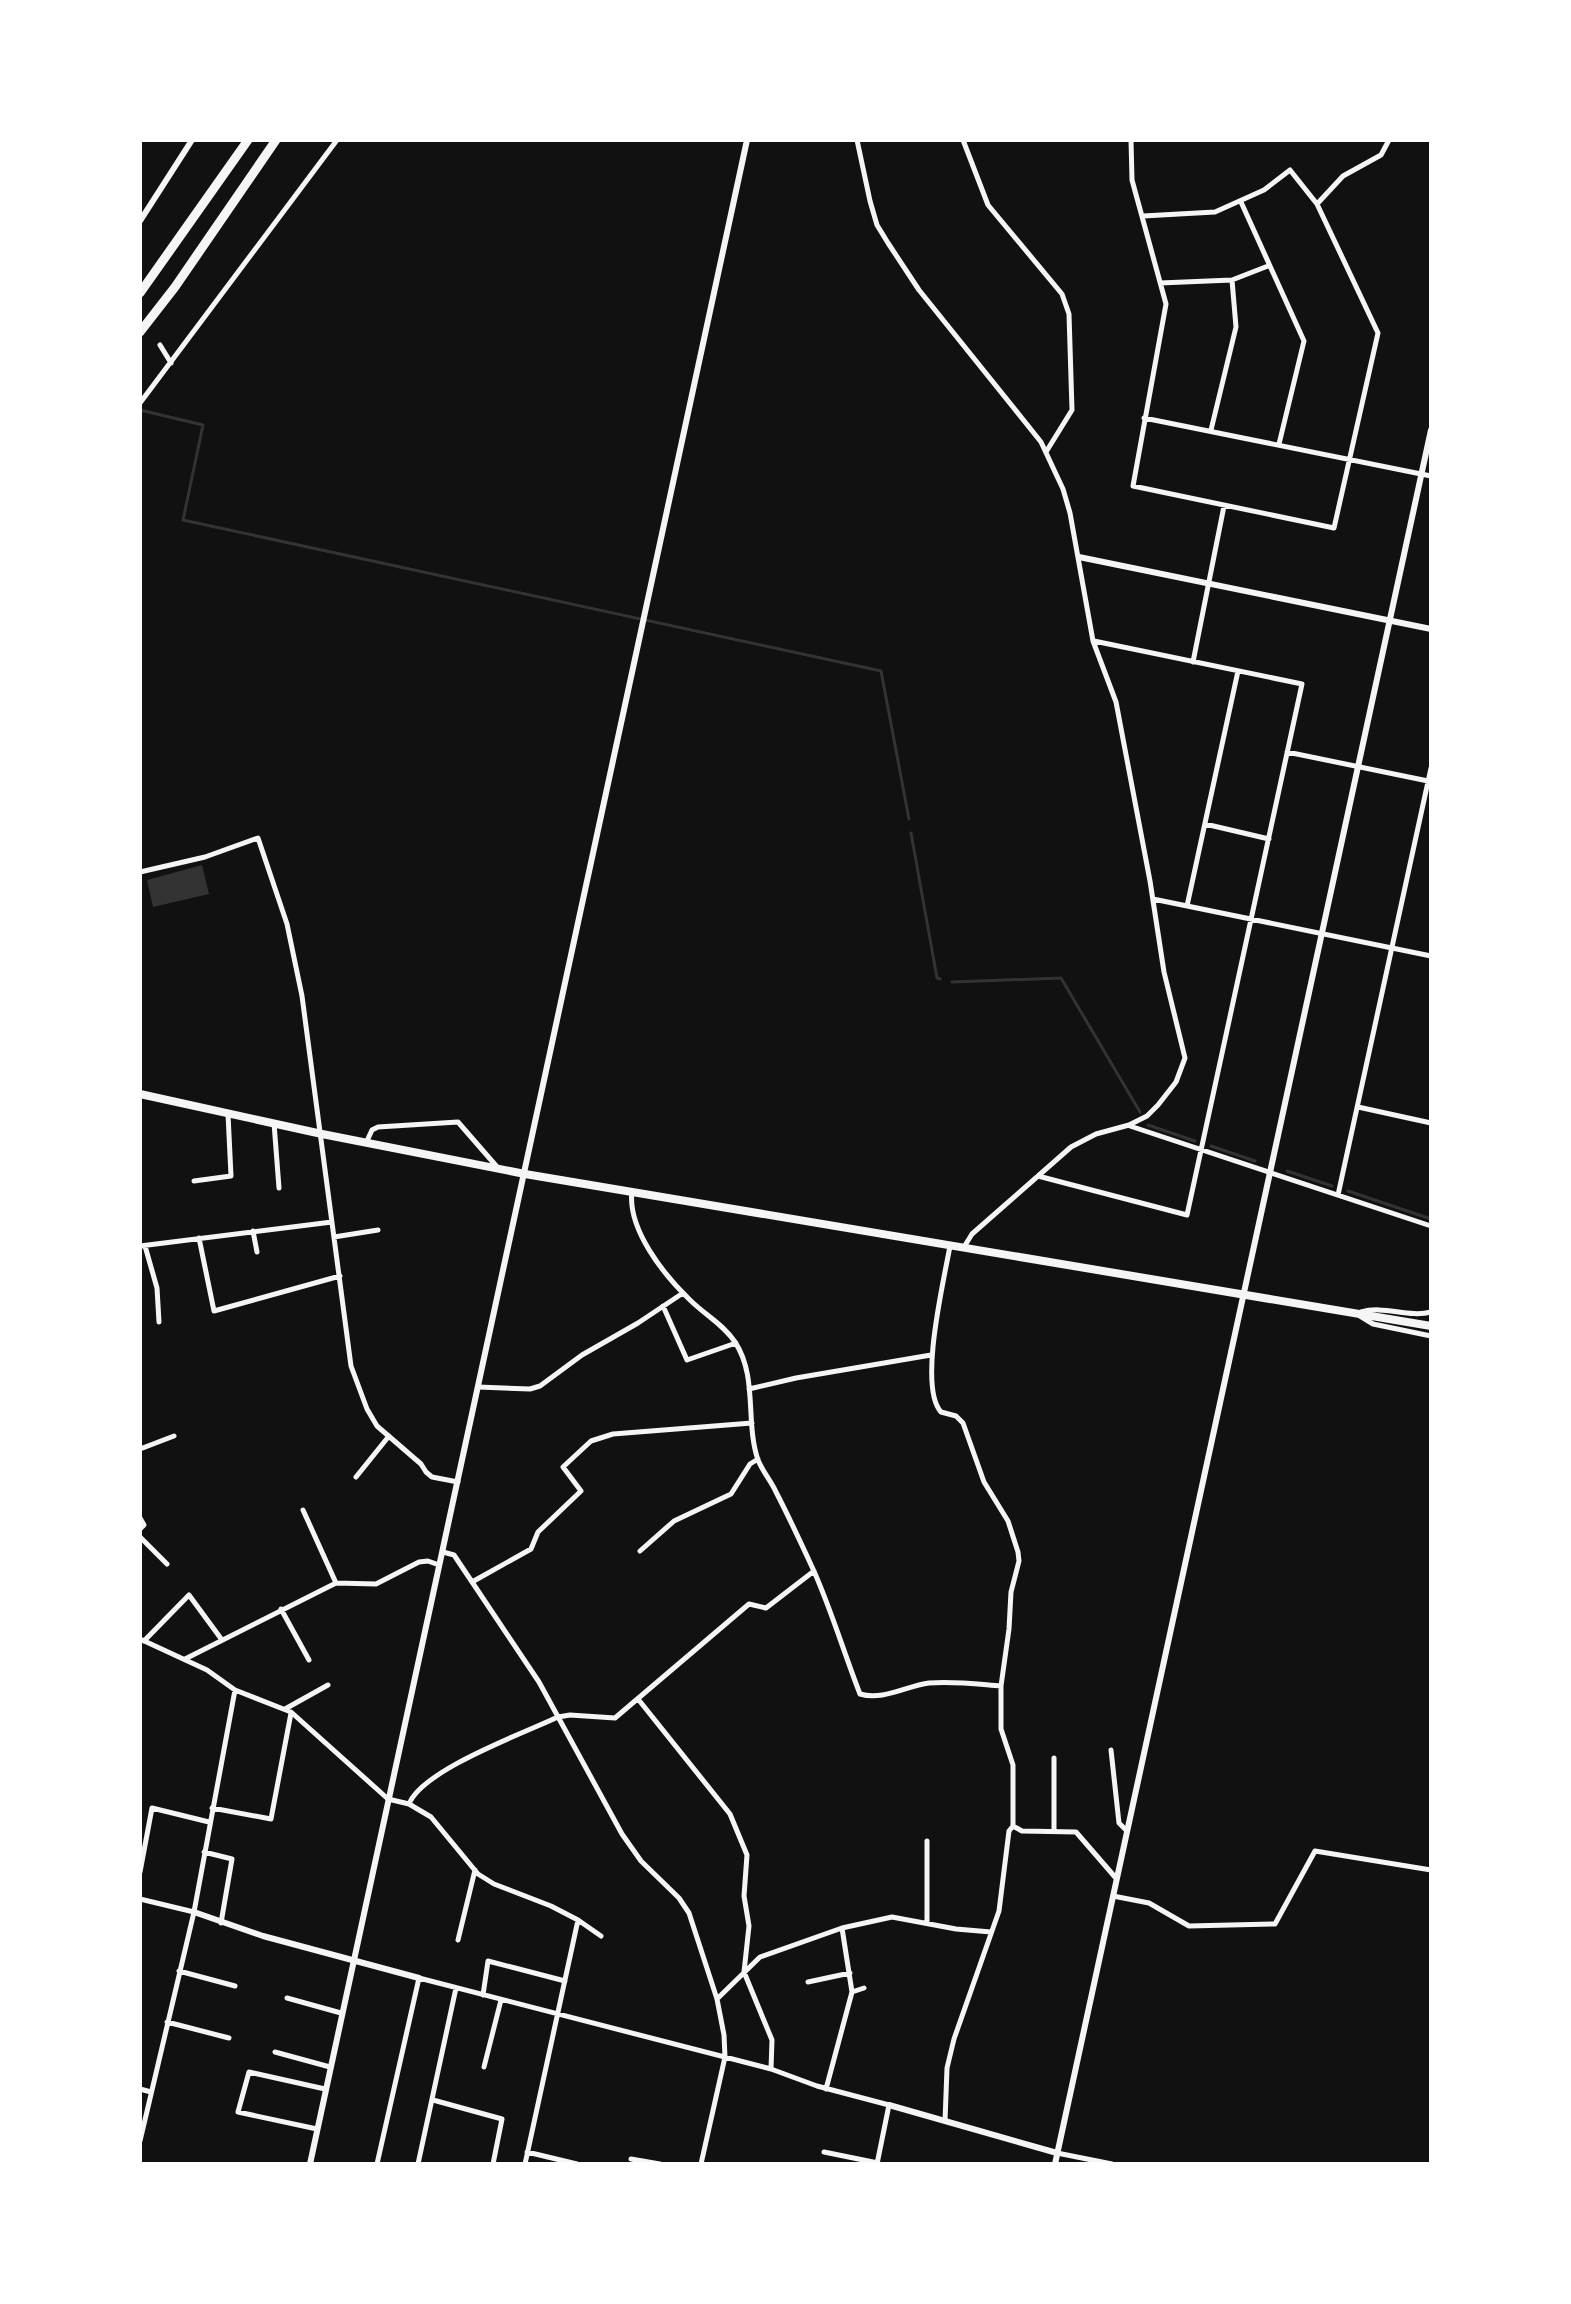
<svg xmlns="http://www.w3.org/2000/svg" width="1571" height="2304" font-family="'DM Sans',sans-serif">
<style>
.water{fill:#333}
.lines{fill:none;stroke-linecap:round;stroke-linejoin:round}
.stream{stroke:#333;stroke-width:3}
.minor{stroke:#f5f5f5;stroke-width:5}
.tertiary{stroke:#f5f5f5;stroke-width:6}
.primary{stroke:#f5f5f5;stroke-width:8}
.motorway{stroke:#f5f5f5;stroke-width:9}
</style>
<rect width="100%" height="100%" fill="#111"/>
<path class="water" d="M 202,865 L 209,894 L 153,907 L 147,880 Z"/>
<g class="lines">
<path class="stream" d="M 140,410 L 203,425 L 183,520 L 881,671 L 909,819
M 911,833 L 937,978 L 940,979
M 952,982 L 1061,978 L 1140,1112
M 1148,1125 L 1195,1141
M 1211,1146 L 1255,1161
M 1287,1171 L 1332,1186
M 1348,1191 L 1431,1219"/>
<path class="minor" d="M 857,140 L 870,201 L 877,225 L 888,243 L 919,290 L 1041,442 L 1063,489 L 1070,513 L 1093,641 L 1116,702 L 1150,881 L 1164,972 L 1185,1058 L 1176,1082 L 1158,1105 L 1147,1116 L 1129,1125 L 1096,1134 L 1071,1147 L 972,1234 L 964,1247
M 963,140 L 988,205 L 1062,294 L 1069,314 L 1072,410 L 1046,452
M 1131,140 L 1132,180 L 1166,304 L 1133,486 L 1334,528 L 1378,333 L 1317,204 L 1290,170 L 1264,190 L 1215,212 L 1143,216
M 1241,202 L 1304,341 L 1279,444
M 1317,204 L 1343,176 L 1381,155 L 1389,140
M 1160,283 L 1232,280 L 1268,266
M 160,345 L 171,363
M 140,403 L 337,140
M 1144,418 L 1431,476
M 1211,430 L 1236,327 L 1232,280
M 1193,662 L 1224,506
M 1287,752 L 1428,781
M 1205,824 L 1269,839
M 140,872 L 205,857 L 258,838 L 287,924 L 302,996 L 351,1366 L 367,1409 L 377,1426 L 421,1464 L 426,1472 L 432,1477 L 458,1482
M 1153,899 L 1431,956
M 1187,906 L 1238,671
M 1358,1107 L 1431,1123
M 274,1123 L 279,1188
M 1130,1126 L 1431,1226
M 366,1143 L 372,1130 L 378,1127 L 458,1122 L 498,1168
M 1038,1176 L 1187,1215 L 1302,684 L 1094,641
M 194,1181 L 231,1176 L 228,1114
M 632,1191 C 627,1229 664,1275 690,1300 C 705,1315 723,1324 735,1342 C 758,1377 745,1422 758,1460 C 763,1472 771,1481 776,1492 C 789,1517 801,1543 813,1569 C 831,1609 844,1653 860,1694 C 883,1701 906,1686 929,1683 C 954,1681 976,1684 1001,1686
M 1338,1195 L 1431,768
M 253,1231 L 257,1252
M 334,1237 L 378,1230
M 199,1238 L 214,1311 L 340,1276
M 140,1246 L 332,1222
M 145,1246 L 157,1288 L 159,1322
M 663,1306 L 687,1360 L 736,1343
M 1361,1312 C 1384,1305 1408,1318 1431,1312
M 1360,1316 L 1373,1324 L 1431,1336
M 478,1387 L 530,1389 L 540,1386 L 582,1355 L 638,1323 L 683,1293
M 749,1389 L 796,1378 L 931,1355
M 140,1449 L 174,1436
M 356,1477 L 389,1436
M 303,1510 L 336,1583
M 140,1518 L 144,1525 L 140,1529
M 140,1537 L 167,1564
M 640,1551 L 674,1521 L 731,1494 L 750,1464 L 758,1459
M 443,1552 L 454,1555 L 539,1682 L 622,1834 L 641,1861 L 679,1898 L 689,1913 L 717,1999 L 724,2035 L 725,2057 L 701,2164
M 472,1582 L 531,1549 L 538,1532 L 581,1491 L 563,1467 L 591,1441 L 613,1434 L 752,1423
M 281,1609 L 309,1660
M 140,1639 L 207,1670 L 235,1690 L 291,1712 L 388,1799 L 409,1804 L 431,1817 L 478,1874 L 494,1884 L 551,1906 L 578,1920 L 601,1936
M 144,1641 L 189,1595 L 222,1640
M 185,1659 L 336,1583 L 376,1584 L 419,1562 L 428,1561 L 439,1565
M 638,1699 L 730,1814 L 747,1855 L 744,1896 L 749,1926 L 744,1972 L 772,2040 L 771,2069
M 285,1709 L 328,1685
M 1111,1750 L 1119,1823 L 1126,1830
M 1054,1758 L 1054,1831
M 409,1804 C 422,1770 524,1733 558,1717 L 570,1715 L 615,1718 L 749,1604 L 766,1608 L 814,1571
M 212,1808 L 271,1819 L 291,1713
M 1013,1826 L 1022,1831 L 1076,1832 L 1115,1877
M 204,1852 L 232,1859 L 221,1923
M 140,1872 L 152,1808 L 209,1822
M 1113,1896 L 1149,1903 L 1189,1926 L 1275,1924 L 1315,1851 L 1431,1870
M 140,1899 L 194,1912
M 927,1923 L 927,1841
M 458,1940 L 475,1870
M 179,1971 L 235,1986
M 808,1982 L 850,1973
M 852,1992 L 864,1988
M 483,1995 L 488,1961 L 565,1981
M 287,1998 L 341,2013
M 717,1999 L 760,1957 L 842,1928 L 892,1917 L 956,1929 L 991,1932
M 167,2022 L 229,2038
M 275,2052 L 330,2067
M 484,2067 L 501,2000
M 140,2089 L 151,2092
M 826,2089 L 852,1992 L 842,1928
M 433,2100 L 502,2119 L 493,2164
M 945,2121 L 947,2068 L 954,2039 L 999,1911 L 1009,1831 L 1013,1826 L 1013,1765 L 1001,1729 L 1001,1686 L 1009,1629 L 1011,1592 L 1019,1561 L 1018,1552 L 1008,1521 L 984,1482 L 963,1423 L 956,1416 L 941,1412 C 918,1387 944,1280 950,1246
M 317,2129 L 238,2112 L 249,2072 L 325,2089
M 140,2141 L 194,1912 L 235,1690
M 527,2152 L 577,2164
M 824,2152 L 878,2163
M 1057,2153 L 1112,2164
M 631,2159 L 660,2164
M 377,2164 L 419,1978 L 771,2069 L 817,2086 L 889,2105 L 877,2164
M 418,2164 L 456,1988
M 525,2164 L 578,1920"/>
<path class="tertiary" d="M 140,221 L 192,140
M 1079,557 L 1431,629
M 194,1912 L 263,1936 L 419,1978
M 889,2105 L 1057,2153
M 310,2164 L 747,140
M 1055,2164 L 1431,430"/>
<path class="primary" d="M 140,1094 L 322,1134 L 525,1174 L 1431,1326"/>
<path class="motorway" d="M 140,293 L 248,140
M 140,332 L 175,287 L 276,140"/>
</g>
<rect width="1571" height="2304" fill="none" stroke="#ffffff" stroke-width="284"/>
</svg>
